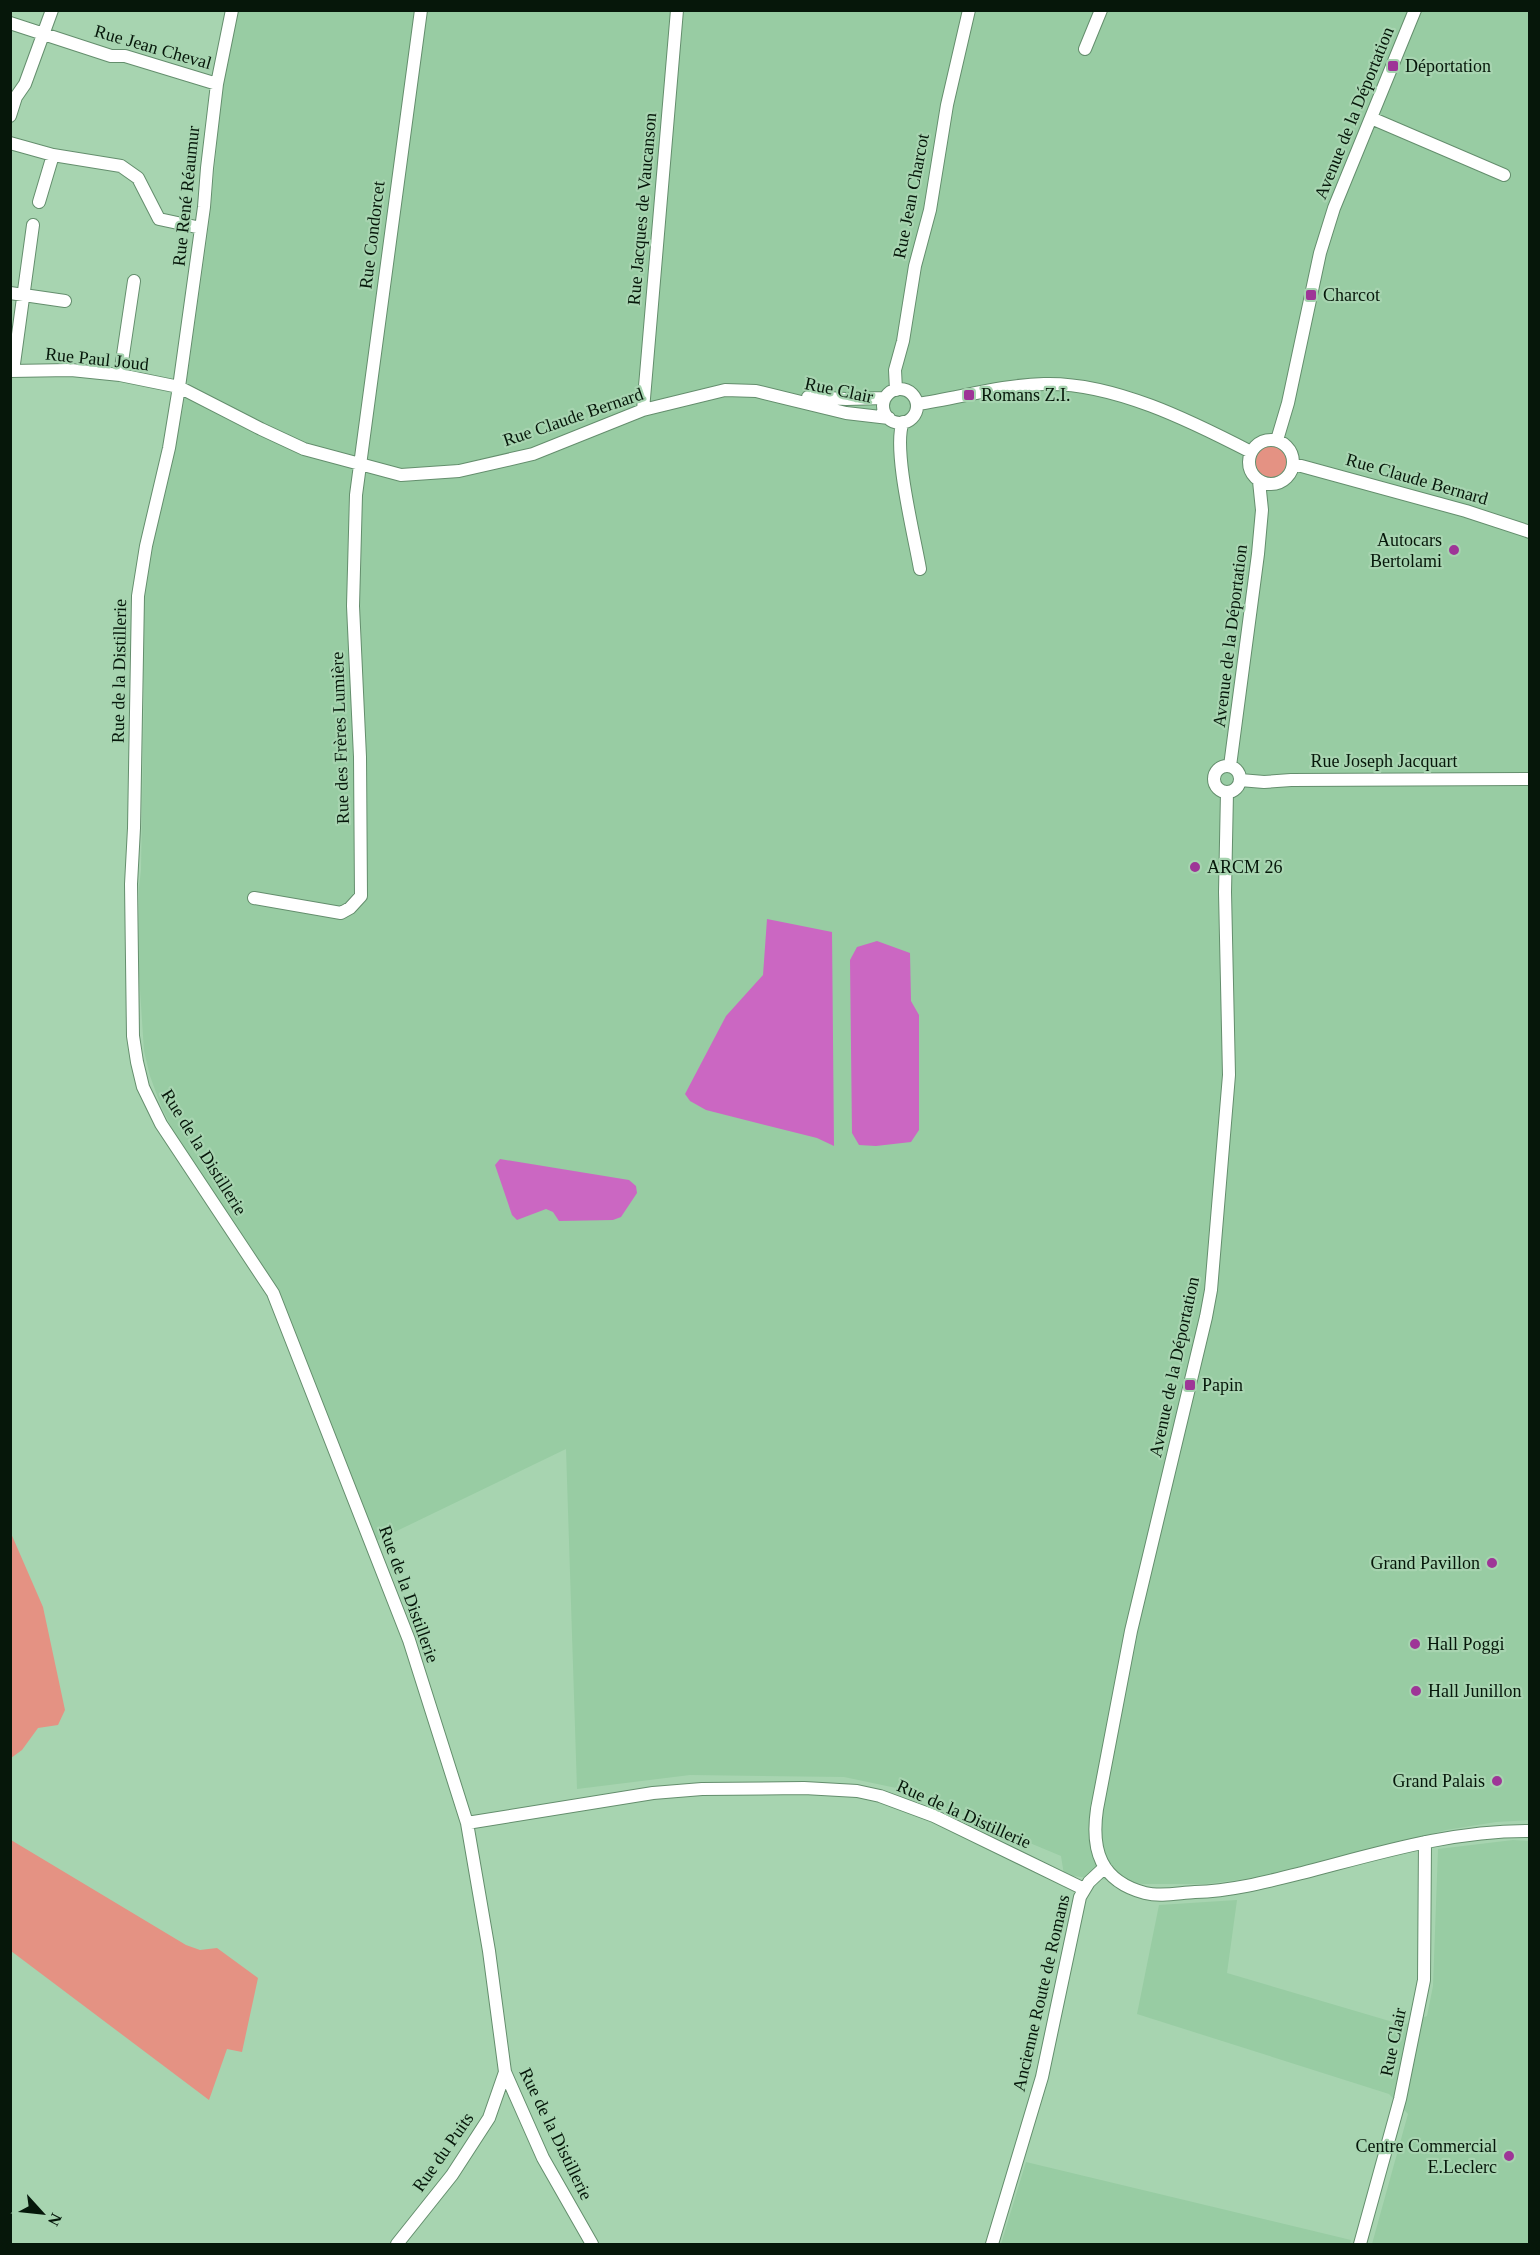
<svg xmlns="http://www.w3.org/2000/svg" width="1540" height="2255" font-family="'Times New Roman',serif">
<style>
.built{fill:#98cca3}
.green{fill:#e49283}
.water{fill:#cb67c2}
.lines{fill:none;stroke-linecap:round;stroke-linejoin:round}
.minor-casing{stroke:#648e6d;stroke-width:14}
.minor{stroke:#fff;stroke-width:12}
.poi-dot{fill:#9e3597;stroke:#a7d4b0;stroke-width:2}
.labels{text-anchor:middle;stroke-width:4.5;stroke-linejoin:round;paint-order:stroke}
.street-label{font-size:18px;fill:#06170a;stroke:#a7d4b0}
.poi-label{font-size:18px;fill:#06170a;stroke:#a7d4b0;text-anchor:start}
</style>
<rect width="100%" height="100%" fill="#a7d4b0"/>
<path class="built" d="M 235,11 L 1529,11 L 1529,1820 L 1496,1822 L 1446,1830 L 1270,1876 L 1206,1884 L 1143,1884 L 1064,1875 L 1061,1856 L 901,1789 L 844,1777 L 690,1775 L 577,1789 L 566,1449 L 374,1542 L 289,1318 L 181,1147 L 161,1106 L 150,1076 L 144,1051 L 139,974 L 139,887 L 141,870 L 144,686 L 141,597 L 183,408 L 210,217 L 221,100 Z
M 1513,1840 L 1529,1841 L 1529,2244 L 1372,2244 L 1408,2114 L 1389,2094 L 1137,2014 L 1159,1905 L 1237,1900 L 1227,1973 L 1403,2025 L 1427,2016 L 1433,1986 L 1438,1849 Z
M 1026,2162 L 1351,2240 L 1350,2244 L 1001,2244 Z"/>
<path class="green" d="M1255 462a16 16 0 1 1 32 0a16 16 0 1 1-32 0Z
M 10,1531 L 43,1607 L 65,1710 L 58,1725 L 38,1728 L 22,1750 L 11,1758 Z
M 11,1840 L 186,1945 L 200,1950 L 217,1948 L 258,1978 L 242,2052 L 227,2049 L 209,2100 L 11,1951 Z"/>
<path class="water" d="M 767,919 L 832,932 L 834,1146 L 817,1138 L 706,1110 L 690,1101 L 685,1094 L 726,1016 L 763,975 Z
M 877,941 L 910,953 L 911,1001 L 919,1015 L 919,1130 L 911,1142 L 876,1146 L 859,1145 L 852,1133 L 850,960 L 857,947 Z
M 500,1159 L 629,1180 L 636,1186 L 637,1193 L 621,1217 L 613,1220 L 559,1221 L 553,1212 L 546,1209 L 517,1220 L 512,1215 L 495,1165 Z"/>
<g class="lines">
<g class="minor-casing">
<path id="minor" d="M 232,10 L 217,84 L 207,168 L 204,207 L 179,387 L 169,448 L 146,546 L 138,596 L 134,828 L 131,884 L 133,1036 L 137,1062 L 143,1087 L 161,1124 L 273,1293 L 409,1640 L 467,1823 L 489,1951 L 505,2072 L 543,2158 L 592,2244
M 10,23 L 111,56 L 125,56 L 217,84
M 1085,49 L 1101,10
M 10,116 L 16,97 L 25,84 L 52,10
M 1371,118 L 1504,175
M 10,143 L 53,155
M 39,202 L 53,155 L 121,166 L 138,178 L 159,219 L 201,228
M 10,293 L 65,301
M 10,371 L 71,370 L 120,375 L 179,387 L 261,429 L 304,449 L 401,475 L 459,471 L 533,454 L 643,410 L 725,390 L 756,391 L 846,413 L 889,418
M 13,371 L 33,225
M 120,375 L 134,281
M883 406a17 17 0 1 1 34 0a17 17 0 1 1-34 0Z
M 896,390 L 895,370 L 903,341 L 915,266 L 930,210 L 947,105 L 969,10
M 808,397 L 846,399 L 885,398
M 917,404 C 959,398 1001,385 1044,384 C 1113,382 1191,421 1251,452
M 643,410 L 677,10
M 903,422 C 892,448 915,539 920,569
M1249 462a22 22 0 1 1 44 0a22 22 0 1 1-44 0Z
M 1277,440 L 1288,403 L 1320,253 L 1334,208 L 1415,10
M 1294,464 L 1466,511 L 1530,532
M 1230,766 L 1258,554 L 1262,510 L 1259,481
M1214 779a13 13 0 1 1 26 0a13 13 0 1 1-26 0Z
M 1240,780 L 1264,782 L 1291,780 L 1530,779
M 1227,792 L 1225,892 L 1229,1075 L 1211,1290 L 1206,1317 L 1131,1631 L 1097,1809 C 1091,1850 1100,1881 1145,1893 C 1161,1897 1178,1893 1195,1892 C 1231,1891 1266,1882 1302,1873 C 1376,1854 1452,1830 1530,1831
M 254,898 L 341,913 L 350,908 L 361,896 L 360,757 L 353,606 L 356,495 L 421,10
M 467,1823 L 653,1793 L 702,1789 L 804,1788 L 857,1791 L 880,1796 L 934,1816 L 1084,1889
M 397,2244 L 452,2175 L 489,2118 L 505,2072
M 992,2244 L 1042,2077 L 1080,1897 L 1089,1882 L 1105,1867
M 1360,2244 L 1400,2099 L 1424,1980 L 1425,1842"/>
</g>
<use href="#minor" class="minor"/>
</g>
<g class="poi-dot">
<rect x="1387" y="60" width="12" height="12" rx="3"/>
<rect x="1305" y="289" width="12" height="12" rx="3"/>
<rect x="963" y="389" width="12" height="12" rx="3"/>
<circle cx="1454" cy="550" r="6"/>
<circle cx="1195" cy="867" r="6"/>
<rect x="1184" y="1379" width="12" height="12" rx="3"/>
<circle cx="1492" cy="1563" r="6"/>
<circle cx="1415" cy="1644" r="6"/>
<circle cx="1416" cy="1691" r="6"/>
<circle cx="1497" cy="1781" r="6"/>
<circle cx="1509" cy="2156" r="6"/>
</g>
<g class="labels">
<g class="street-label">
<text transform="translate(153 47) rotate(16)" y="6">Rue Jean Cheval</text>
<text transform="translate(1354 113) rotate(-68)" y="6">Avenue de la Déportation</text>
<text transform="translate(186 196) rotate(-84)" y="6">Rue René Réaumur</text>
<text transform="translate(911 196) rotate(-79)" y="6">Rue Jean Charcot</text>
<text transform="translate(642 209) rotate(-85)" y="6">Rue Jacques de Vaucanson</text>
<text transform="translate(372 235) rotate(-83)" y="6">Rue Condorcet</text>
<text transform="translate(97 359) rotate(6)" y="6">Rue Paul Joud</text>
<text transform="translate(839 390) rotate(12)" y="6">Rue Clair</text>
<text transform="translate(573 417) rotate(-19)" y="6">Rue Claude Bernard</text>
<text transform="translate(1417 479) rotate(16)" y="6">Rue Claude Bernard</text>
<text transform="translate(1230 636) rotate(-83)" y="6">Avenue de la Déportation</text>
<text transform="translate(119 671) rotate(-89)" y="6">Rue de la Distillerie</text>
<text transform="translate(340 738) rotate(-92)" y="6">Rue des Frères Lumière</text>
<text x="1384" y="767">Rue Joseph Jacquart</text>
<text transform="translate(204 1152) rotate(58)" y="6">Rue de la Distillerie</text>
<text transform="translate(1174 1367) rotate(-78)" y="6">Avenue de la Déportation</text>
<text transform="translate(409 1594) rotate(70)" y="6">Rue de la Distillerie</text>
<text transform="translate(964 1814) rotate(24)" y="6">Rue de la Distillerie</text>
<text transform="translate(1041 1993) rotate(-77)" y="6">Ancienne Route de Romans</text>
<text transform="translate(1393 2042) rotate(-78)" y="6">Rue Clair</text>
<text transform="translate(556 2134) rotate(64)" y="6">Rue de la Distillerie</text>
<text transform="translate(443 2152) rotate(-55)" y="6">Rue du Puits</text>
</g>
<g class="poi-label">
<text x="1405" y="72">Déportation</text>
<text x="1323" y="301">Charcot</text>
<text x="981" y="401">Romans Z.I.</text>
<text x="1442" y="546" text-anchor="end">Autocars<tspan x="1442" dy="21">Bertolami</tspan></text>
<text x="1207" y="873">ARCM 26</text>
<text x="1202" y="1391">Papin</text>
<text x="1480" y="1569" text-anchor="end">Grand Pavillon</text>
<text x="1427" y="1650">Hall Poggi</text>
<text x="1428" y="1697">Hall Junillon</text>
<text x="1485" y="1787" text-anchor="end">Grand Palais</text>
<text x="1497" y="2152" text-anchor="end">Centre Commercial<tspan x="1497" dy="21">E.Leclerc</tspan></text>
</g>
</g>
<rect width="1540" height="2255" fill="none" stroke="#06170a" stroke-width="24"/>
<g transform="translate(42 2213) rotate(117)" stroke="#a7d4b0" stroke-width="4.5" paint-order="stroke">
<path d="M0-4.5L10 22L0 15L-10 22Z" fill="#06170a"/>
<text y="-9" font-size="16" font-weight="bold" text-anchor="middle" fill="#06170a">N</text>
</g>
</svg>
